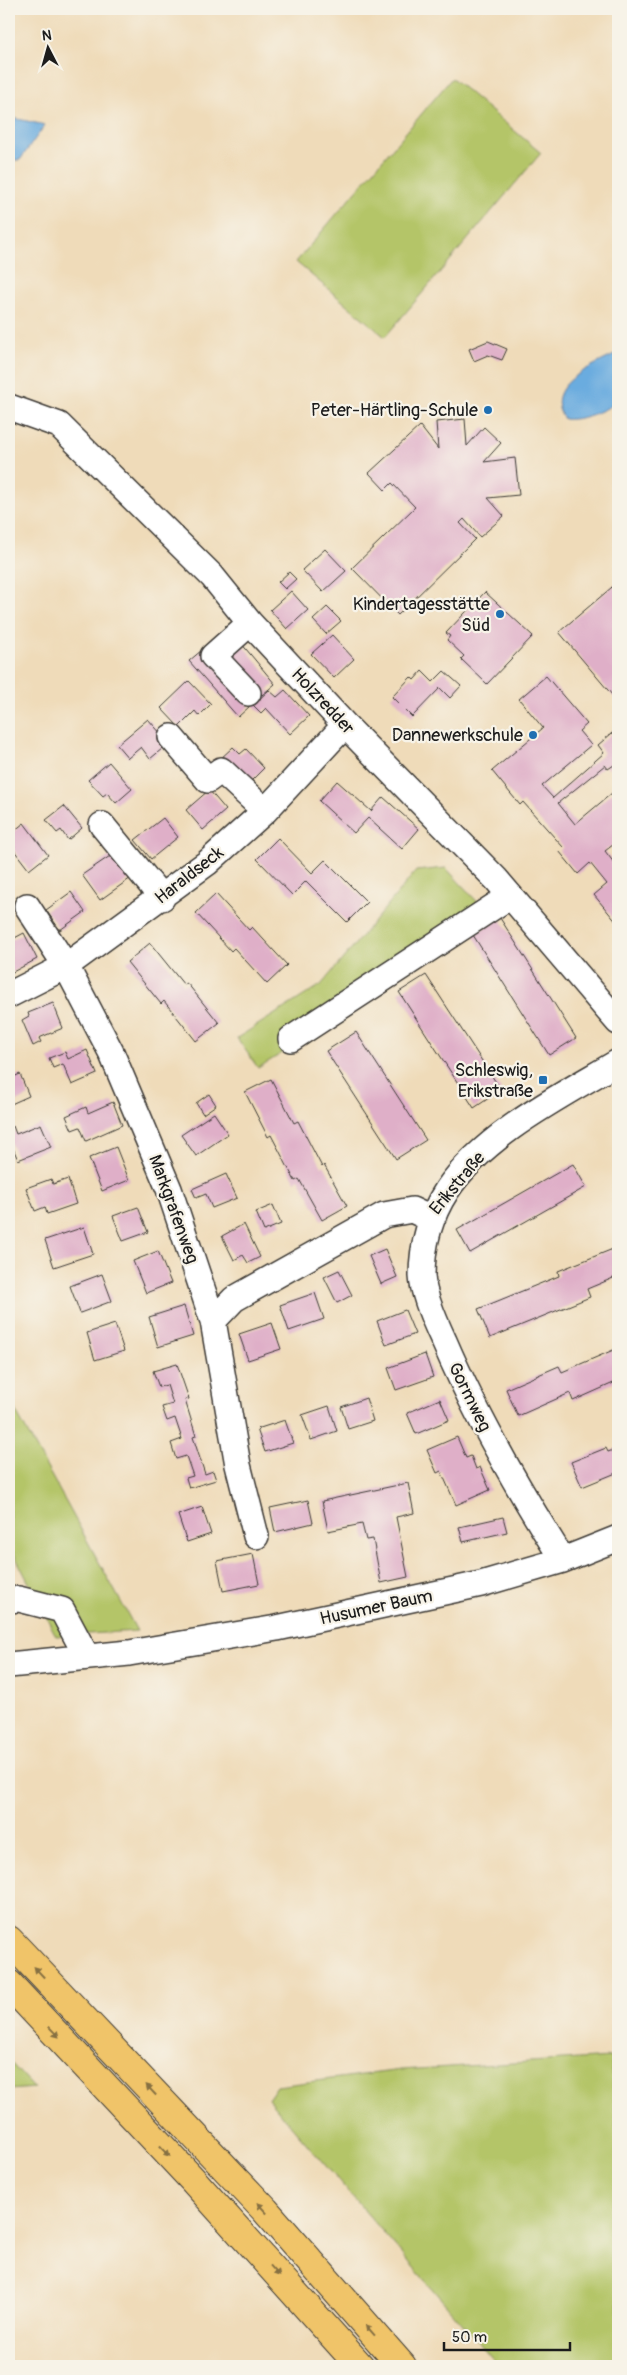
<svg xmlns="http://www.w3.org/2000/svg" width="627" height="2375" font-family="Pangolin,sans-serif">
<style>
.green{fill:#b4c568;stroke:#687042}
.water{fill:#6bacdf;stroke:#44647e}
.building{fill:#dfafc8}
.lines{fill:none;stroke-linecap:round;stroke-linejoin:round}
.minor-casing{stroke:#3c3934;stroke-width:28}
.highway-casing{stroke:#3c3934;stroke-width:30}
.minor{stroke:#fff;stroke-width:25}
.highway{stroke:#f0c469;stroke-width:28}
.oneway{fill:#867042}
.poi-dot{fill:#1f6fb2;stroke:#f7f3e8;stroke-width:2}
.labels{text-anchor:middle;stroke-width:4.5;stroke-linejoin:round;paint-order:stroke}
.poi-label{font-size:18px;fill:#1c1c1c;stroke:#f7f3e8;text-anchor:end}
.street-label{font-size:18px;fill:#1c1c1c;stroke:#f7f3e8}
</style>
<rect width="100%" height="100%" fill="#f7f3e8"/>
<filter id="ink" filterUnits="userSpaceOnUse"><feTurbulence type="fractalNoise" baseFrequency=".02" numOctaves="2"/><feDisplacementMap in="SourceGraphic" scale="10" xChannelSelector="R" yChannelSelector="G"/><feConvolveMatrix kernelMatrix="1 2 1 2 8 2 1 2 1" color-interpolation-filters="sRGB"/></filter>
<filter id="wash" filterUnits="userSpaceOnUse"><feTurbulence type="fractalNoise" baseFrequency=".0096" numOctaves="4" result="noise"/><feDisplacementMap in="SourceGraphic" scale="20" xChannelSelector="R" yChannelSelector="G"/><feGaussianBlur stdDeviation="1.12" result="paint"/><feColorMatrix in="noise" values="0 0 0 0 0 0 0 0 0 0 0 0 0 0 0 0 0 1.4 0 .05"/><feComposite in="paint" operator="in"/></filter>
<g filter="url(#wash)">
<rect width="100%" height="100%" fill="#efdbb9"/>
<path class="green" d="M 452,78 L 541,153 L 385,337 L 296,262 Z
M 446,868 L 486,911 L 357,1007 L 258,1068 L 237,1038 L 321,985 L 416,871 Z
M 9,1399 L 137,1631 L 56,1636 L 9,1544 Z
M 611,2057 L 618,2152 L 618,2366 L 499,2366 L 268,2099 L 277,2086 L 401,2070 Z
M 9,2061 L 34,2088 L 9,2090 Z"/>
<path class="water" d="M 9,117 L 45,125 L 20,160 L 9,160 Z
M 616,354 L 618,355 L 618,401 C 606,411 580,421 564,419 C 541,385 593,366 616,354 Z"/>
<g id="blocks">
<path class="building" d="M 488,341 L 507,349 L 502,360 L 488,355 L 474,361 L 469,349 Z
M 465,419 L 467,446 L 484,427 L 501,443 L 484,462 L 515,458 L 519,495 L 488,498 L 504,516 L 480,537 L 464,519 L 460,523 L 475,539 L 398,615 L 352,568 L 415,507 L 392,483 L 385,490 L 369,473 L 420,426 L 438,449 L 436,422 Z
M 325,549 L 346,571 L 323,592 L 302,570 Z
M 289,572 L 296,579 L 285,589 L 278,582 Z
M 618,582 L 618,702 L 559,632 Z
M 291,591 L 308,610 L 287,629 L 270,610 Z
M 485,592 L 533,636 L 487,684 L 461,659 L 464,656 L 447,640 L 450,636 L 446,633 Z
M 327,607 L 341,621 L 326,634 L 313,620 Z
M 332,635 L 354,659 L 334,678 L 311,654 Z
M 236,637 L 275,684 L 262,695 L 223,648 Z
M 202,650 L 250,706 L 238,717 L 189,661 Z
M 422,671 L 433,682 L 444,671 L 461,686 L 450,698 L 440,688 L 412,717 L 392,697 L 411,677 L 414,680 Z
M 546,676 L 587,724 L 579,731 L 591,745 L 542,786 L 553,798 L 604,753 L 598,745 L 618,728 L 618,770 L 614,765 L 608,769 L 605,765 L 558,803 L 575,824 L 618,788 L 618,841 L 605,851 L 618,868 L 618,924 L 594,895 L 607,884 L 590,863 L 578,874 L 559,851 L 563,847 L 523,802 L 520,805 L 492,771 L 543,728 L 519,699 Z
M 189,681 L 211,704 L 199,716 L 195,711 L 179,727 L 161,708 Z
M 269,690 L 277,697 L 285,690 L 309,716 L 290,734 L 266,708 L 261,713 L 253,705 Z
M 148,719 L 169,743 L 150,759 L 141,747 L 128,758 L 117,745 Z
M 233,747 L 240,754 L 246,749 L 264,768 L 245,787 L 219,760 Z
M 109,762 L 132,789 L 116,803 L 107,793 L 103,796 L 88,780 Z
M 337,781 L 371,811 L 383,797 L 419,829 L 402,849 L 368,818 L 354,833 L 319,801 Z
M 209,790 L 226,810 L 203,830 L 186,810 Z
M 64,806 L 82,828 L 68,840 L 61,830 L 57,833 L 46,820 Z
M 163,818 L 178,837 L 151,859 L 135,840 Z
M 24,823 L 48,855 L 29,870 L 13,849 L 9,852 L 9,835 Z
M 278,838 L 312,873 L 325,860 L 367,902 L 347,922 L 306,881 L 292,895 L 257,859 Z
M 113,854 L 131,878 L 100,900 L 82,875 Z
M 71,892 L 85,912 L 60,930 L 46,910 Z
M 216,894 L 249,930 L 252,927 L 287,965 L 267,984 L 234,948 L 231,951 L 196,913 Z
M 500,918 L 576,1038 L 549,1055 L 473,935 Z
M 24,933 L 37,959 L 9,974 L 9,941 Z
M 150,943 L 184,985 L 187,983 L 219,1023 L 196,1041 L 164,1001 L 161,1004 L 127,962 Z
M 426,975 L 501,1090 L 474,1108 L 399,992 Z
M 53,1003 L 63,1028 L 39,1038 L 41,1042 L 33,1046 L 22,1020 L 29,1016 L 28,1013 Z
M 356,1032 L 426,1140 L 396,1159 L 326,1051 Z
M 87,1050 L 97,1074 L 72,1085 L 63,1064 L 53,1068 L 49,1058 L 65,1052 L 68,1059 Z
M 20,1074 L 29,1096 L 9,1105 L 9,1079 Z
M 271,1079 L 294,1123 L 298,1121 L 322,1167 L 324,1165 L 347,1206 L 322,1220 L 299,1179 L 295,1181 L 271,1135 L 268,1137 L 245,1092 Z
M 209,1094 L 216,1105 L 203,1114 L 196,1103 Z
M 113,1102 L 122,1125 L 86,1141 L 80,1127 L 72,1130 L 66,1116 L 86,1107 L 88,1113 Z
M 214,1113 L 228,1134 L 196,1156 L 181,1135 Z
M 41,1124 L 51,1147 L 18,1160 L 10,1141 L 9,1142 L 9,1128 L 13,1126 L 16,1134 Z
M 116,1147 L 129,1180 L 102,1191 L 89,1158 Z
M 573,1164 L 586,1187 L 470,1253 L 457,1230 Z
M 226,1174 L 237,1198 L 212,1208 L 206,1194 L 196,1198 L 192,1189 Z
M 51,1179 L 53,1184 L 68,1179 L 76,1204 L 47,1214 L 45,1207 L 35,1211 L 26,1188 Z
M 273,1205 L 281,1224 L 264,1231 L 256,1212 Z
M 138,1207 L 148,1232 L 123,1241 L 113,1216 Z
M 244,1224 L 260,1257 L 248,1263 L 243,1255 L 234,1260 L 222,1236 Z
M 84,1227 L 93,1254 L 54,1267 L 45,1240 Z
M 618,1247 L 618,1276 L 587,1289 L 590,1297 L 490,1338 L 478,1309 L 559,1276 L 558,1271 Z
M 385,1249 L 397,1277 L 381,1284 L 369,1256 Z
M 158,1251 L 171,1283 L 146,1293 L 133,1261 Z
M 339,1270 L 352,1295 L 337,1303 L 324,1277 Z
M 102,1274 L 112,1301 L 80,1313 L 70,1286 Z
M 315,1293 L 324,1319 L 289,1331 L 280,1305 Z
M 184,1306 L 193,1336 L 158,1347 L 149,1317 Z
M 405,1310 L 415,1334 L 386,1345 L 377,1321 Z
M 272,1323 L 281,1349 L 248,1360 L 239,1334 Z
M 115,1324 L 124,1351 L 95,1360 L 87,1333 Z
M 618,1348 L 618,1381 L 573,1401 L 570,1393 L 518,1416 L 506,1389 L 559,1366 L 562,1372 Z
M 425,1354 L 433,1377 L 396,1390 L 388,1368 Z
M 177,1364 L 189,1399 L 185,1400 L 196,1436 L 193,1437 L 205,1474 L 213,1471 L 216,1480 L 189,1488 L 186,1478 L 193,1476 L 186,1456 L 176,1459 L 171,1443 L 182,1439 L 175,1418 L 167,1421 L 162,1407 L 173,1404 L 167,1385 L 159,1387 L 153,1371 Z
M 366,1398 L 373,1421 L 348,1429 L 341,1407 Z
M 440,1399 L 449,1420 L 416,1434 L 407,1413 Z
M 329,1406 L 337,1431 L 311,1440 L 302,1415 Z
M 285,1420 L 293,1443 L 265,1452 L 257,1429 Z
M 457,1437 L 466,1458 L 471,1456 L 476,1469 L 480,1467 L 490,1490 L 456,1505 L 441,1471 L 437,1473 L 427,1450 Z
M 606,1448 L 608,1452 L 618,1448 L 618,1477 L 616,1473 L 582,1487 L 571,1462 Z
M 408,1483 L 414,1513 L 396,1517 L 408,1577 L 381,1583 L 373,1539 L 366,1540 L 362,1524 L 328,1531 L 322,1501 Z
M 308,1500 L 313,1523 L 275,1532 L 270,1508 Z
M 202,1507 L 211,1534 L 187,1542 L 178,1515 Z
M 503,1517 L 507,1532 L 463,1542 L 459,1527 Z
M 253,1554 L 259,1584 L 223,1591 L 217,1561 Z"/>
</g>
</g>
<g filter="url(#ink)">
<use href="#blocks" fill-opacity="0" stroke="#3c3934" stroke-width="1"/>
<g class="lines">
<g class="minor-casing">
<path id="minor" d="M 9,407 L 59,425 L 212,576 L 250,623 L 345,725 L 496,879 L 618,1022
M 248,693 L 213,656 L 250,623
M 171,737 L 208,780 L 221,770 L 265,811
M 102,825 L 162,898
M 27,906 L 66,966 L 111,1052 L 169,1189 L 213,1321 L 238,1465 L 256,1536
M 9,995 L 66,966 L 207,863 L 265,811 L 345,725
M 291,1039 L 510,896
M 213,1321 L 234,1299 L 384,1215 L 412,1210 L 431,1219
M 563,1560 C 518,1489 477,1418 444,1341 C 436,1324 423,1294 422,1276 C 422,1245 430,1216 447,1190 C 485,1134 561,1096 618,1062
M 9,1600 L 19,1599 L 62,1610 L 87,1657
M 9,1665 L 129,1653 L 277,1628 L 481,1584 L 563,1560 L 618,1538"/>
</g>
<g class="highway-casing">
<path id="highway" d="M 9,1940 L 265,2210 L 402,2366
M 9,1984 L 192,2179 L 360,2366"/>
</g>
<use href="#minor" class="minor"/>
<use href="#highway" class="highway"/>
</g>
<defs><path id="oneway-solid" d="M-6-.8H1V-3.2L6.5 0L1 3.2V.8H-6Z" transform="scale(1.25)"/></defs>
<g class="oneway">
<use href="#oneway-solid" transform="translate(39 1972) rotate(-133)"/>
<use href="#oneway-solid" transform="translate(54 2032) rotate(46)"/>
<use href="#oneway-solid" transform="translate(151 2090) rotate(-133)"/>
<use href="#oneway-solid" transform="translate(165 2151) rotate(47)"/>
<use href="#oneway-solid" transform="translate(262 2208) rotate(-133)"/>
<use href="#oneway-solid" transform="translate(275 2271) rotate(48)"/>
<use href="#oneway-solid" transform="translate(370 2330) rotate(-131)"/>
</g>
</g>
<g class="poi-dot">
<circle cx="488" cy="410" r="5"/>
<circle cx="500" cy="614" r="5"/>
<circle cx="533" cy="735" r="5"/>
<rect x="538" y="1075" width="10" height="10" rx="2.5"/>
</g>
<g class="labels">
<g class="poi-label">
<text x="478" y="416">Peter-Härtling-Schule</text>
<text x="490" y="610">Kindertagesstätte<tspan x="490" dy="21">Süd</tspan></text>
<text x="523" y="741">Dannewerkschule</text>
<text x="533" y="1076">Schleswig,<tspan x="533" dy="21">Erikstraße</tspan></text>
</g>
<g class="street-label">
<text transform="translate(323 701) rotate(47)" y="6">Holzredder</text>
<text transform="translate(189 875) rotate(-38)" y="6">Haraldseck</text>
<text transform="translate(457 1183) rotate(-50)" y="6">Erikstraße</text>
<text transform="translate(174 1209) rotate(70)" y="6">Markgrafenweg</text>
<text transform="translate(470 1397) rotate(64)" y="6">Gormweg</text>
<text transform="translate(376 1607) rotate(-12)" y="6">Husumer Baum</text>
</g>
</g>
<rect width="627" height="2375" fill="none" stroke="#f7f3e8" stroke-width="30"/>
<g transform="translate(48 48) rotate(354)" stroke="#f7f3e8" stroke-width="4" paint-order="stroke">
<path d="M0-4L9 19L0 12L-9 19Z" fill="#1c1c1c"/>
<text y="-8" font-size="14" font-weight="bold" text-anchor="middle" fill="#1c1c1c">N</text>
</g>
<path d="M444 2342v8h126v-8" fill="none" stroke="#1c1c1c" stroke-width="2.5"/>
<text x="452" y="2342" font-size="15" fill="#1c1c1c" stroke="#f7f3e8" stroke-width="4" paint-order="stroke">50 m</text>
</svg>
